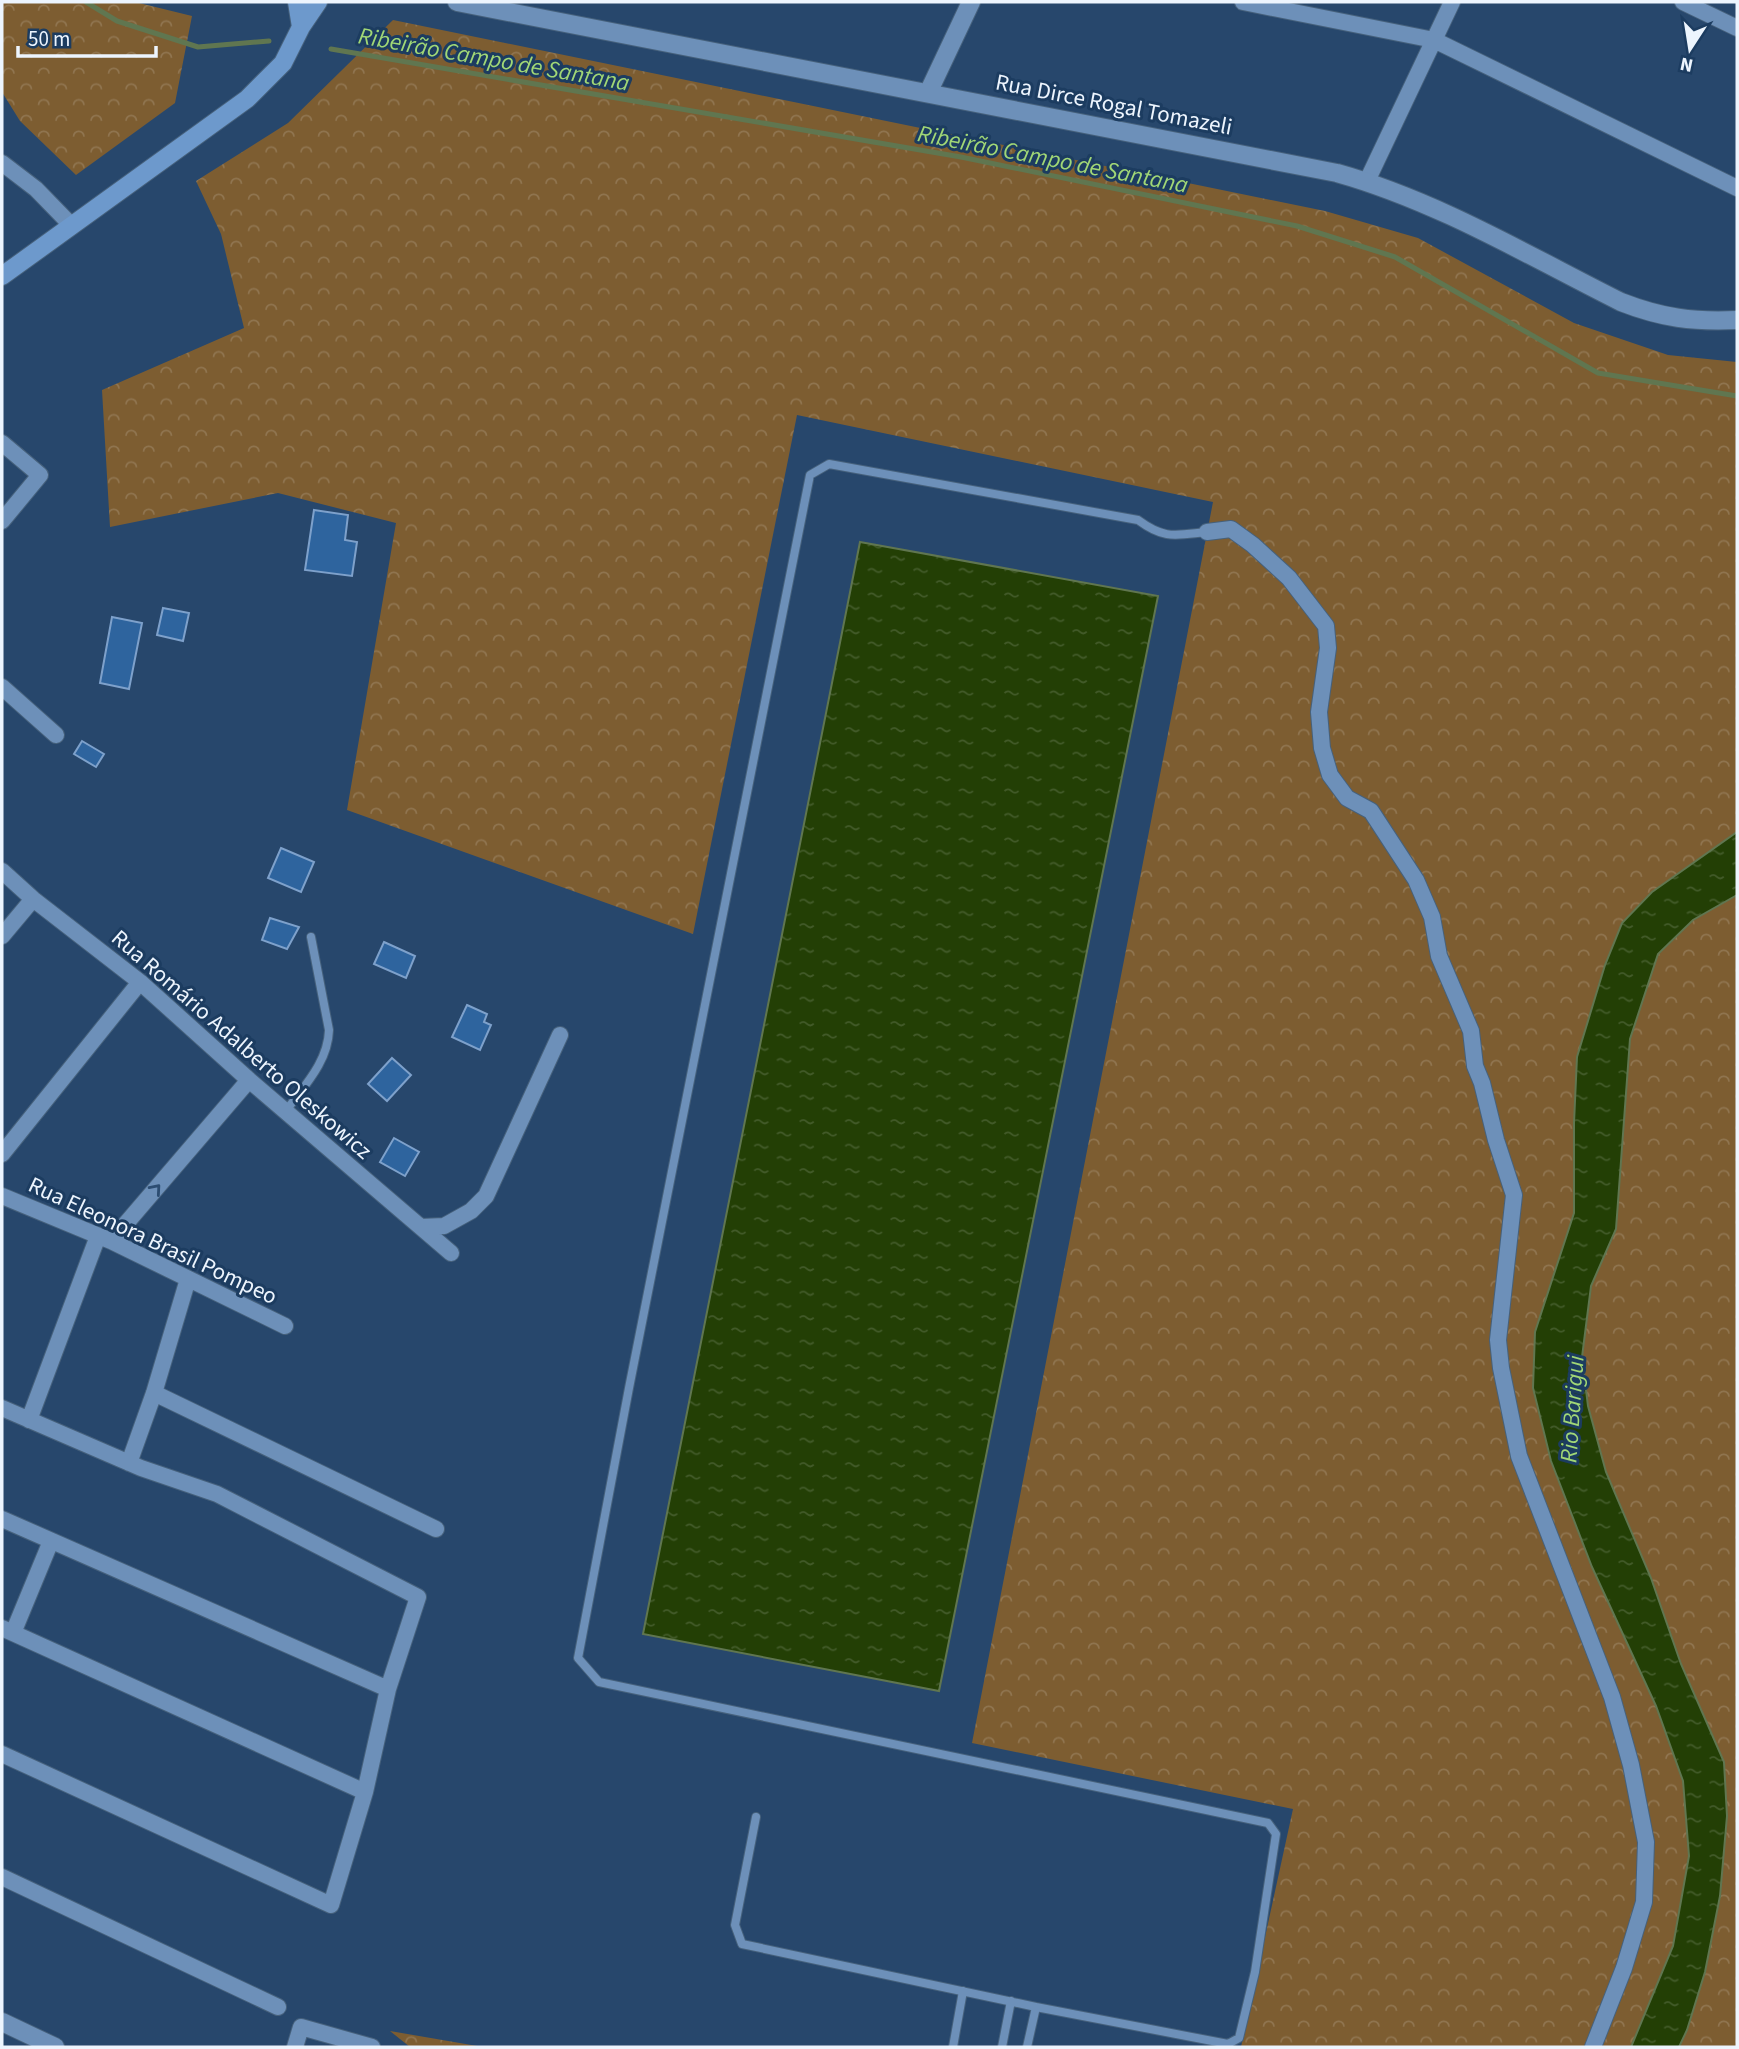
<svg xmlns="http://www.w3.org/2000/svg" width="1739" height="2049" font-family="'Source Sans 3',sans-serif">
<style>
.forest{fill:url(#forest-crowns)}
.water{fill:url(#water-ripples);stroke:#607650;stroke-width:2}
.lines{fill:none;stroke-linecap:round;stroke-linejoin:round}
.stream{stroke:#607650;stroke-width:5}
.building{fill:#2e649e;stroke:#7ea1cb;stroke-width:2}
.service-casing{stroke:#46617c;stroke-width:10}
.minor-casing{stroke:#46617c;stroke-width:18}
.tertiary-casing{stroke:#46617c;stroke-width:20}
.secondary-casing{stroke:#46617c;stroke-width:20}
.service{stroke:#6d90b9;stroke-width:8}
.minor{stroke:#6d90b9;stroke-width:16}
.tertiary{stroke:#6d90b9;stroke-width:18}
.secondary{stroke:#6d99cc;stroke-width:18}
.oneway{stroke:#2c4d72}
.labels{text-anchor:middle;stroke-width:6;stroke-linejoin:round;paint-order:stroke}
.street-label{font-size:23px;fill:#edf5fe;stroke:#1c3c60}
.water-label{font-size:24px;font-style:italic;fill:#a1d776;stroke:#1c3c60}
</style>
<defs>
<pattern id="forest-crowns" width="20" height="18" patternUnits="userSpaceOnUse" patternTransform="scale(1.75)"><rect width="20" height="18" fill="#7d5d31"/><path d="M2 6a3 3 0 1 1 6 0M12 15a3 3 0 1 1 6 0" fill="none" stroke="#907550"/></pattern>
<pattern id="water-ripples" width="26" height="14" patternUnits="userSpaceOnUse" patternTransform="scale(1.75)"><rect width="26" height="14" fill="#233f05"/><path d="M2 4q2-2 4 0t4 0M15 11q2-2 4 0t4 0" fill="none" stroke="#435b2a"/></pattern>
</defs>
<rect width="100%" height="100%" fill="#27476c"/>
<path class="forest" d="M 2,2 L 135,2 L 192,16 L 175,103 L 76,175 L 20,121 L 2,92 Z
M 393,20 L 1325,211 L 1418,238 L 1574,323 L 1668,355 L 1737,362 L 1737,832 L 1652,892 L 1622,923 L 1605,965 L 1577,1057 L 1574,1123 L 1574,1213 L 1535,1332 L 1533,1388 L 1656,1707 L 1683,1781 L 1689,1856 L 1673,1946 L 1631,2047 L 1241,2047 L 1293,1809 L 972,1743 L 1213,502 L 797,415 L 693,934 L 347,810 L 396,523 L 278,493 L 110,527 L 102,390 L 244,328 L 221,234 L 196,181 L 288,123 Z
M 1737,895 L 1737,2047 L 1679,2047 L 1687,2030 L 1705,1972 L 1720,1896 L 1727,1816 L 1724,1762 L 1681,1664 L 1651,1578 L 1606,1472 L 1588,1406 L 1582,1357 L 1591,1286 L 1616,1229 L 1630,1039 L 1658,954 L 1693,920 Z
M 390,2031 L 483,2047 L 410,2047 Z"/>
<path class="water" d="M 860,542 L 1158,596 L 939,1691 L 643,1634 Z
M 1737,832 L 1737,895 L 1693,920 L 1658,954 L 1630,1039 L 1616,1229 L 1591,1286 L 1582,1357 L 1588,1406 L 1606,1472 L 1651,1578 L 1681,1664 L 1724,1762 L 1727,1816 L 1720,1896 L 1705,1972 L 1687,2030 L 1679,2047 L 1631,2047 L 1673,1946 L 1689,1856 L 1683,1781 L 1656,1706 L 1592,1567 L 1551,1461 L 1533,1388 L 1535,1332 L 1574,1213 L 1574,1123 L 1577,1057 L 1605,965 L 1622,923 L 1652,892 Z"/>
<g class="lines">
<path class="stream" d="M 86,2 L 117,21 L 198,47 L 269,41
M 331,49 L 961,157 L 1297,226 L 1395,257 L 1598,373 L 1737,396"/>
</g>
<path class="building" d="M 314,510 L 348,515 L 345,540 L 357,542 L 352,576 L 305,570 Z
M 163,608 L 189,613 L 183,641 L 157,635 Z
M 112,617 L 142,623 L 129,689 L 100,683 Z
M 82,741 L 104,754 L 96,767 L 74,754 Z
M 281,848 L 314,862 L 301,892 L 268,878 Z
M 270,918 L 299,927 L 287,949 L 262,940 Z
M 384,942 L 415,956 L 406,978 L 374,964 Z
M 467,1005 L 487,1014 L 484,1022 L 491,1025 L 480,1050 L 452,1037 Z
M 392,1058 L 411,1075 L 387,1101 L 368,1084 Z
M 394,1138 L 419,1152 L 405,1176 L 380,1162 Z"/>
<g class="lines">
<g class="service-casing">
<path id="service" d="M 286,1111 C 304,1086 328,1062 329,1030 L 311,937
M 756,1817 L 735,1925 L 742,1944 L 1036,2007
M 953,2047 L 963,1991
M 1002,2047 L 1011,2001
M 1027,2047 L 1036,2007 L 1228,2044 L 1239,2038 L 1255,1972 L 1276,1834 L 1268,1823 L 599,1682 L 578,1658 L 629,1388 L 810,475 L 829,464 L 1138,520 C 1165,540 1176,535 1207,532"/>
</g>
<g class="minor-casing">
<path id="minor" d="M 1243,2 L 1434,40 L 1737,188
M 1683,2 L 1737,28
M 2,163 L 36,189 L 72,226
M 1367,181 L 1452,2
M 2,443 L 40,475 L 2,521
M 1207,532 L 1231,529 L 1253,545 L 1289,578 L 1326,626 L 1328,648 L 1319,712 L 1322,748 L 1330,775 L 1347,798 L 1371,811 L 1416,880 L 1432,917 L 1439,956 L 1471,1031 L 1475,1066 L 1482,1083 L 1496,1140 L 1514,1195 L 1498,1340 L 1501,1368 L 1519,1456 L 1612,1697 L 1631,1765 L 1646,1842 L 1644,1902 L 1624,1968 L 1593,2047
M 2,687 L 56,735
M 2,871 L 33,899 L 140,982 L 249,1080 L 451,1253
M 2,936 L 33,899
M 2,1154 L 140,982
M 2,1196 L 111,1241 L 285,1326
M 421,1227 L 444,1226 L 471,1211 L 486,1196 L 560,1035
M 111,1241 L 249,1080
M 154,1393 L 436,1529
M 2,1408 L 141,1468 L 217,1494 L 418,1597 L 388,1689 L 365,1792 L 331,1905 L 2,1754
M 29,1420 L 98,1236
M 129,1463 L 154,1393 L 188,1279
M 2,1519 L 388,1689
M 2,1628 L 365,1792
M 13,1633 L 51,1541
M 2,1877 L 278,2007
M 295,2047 L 301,2027 L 372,2047"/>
</g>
<g class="tertiary-casing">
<path id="tertiary" d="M 457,2 L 1337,173 C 1437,201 1529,256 1621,302 C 1662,318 1693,322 1737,320
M 928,93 L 971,2
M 2,2022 L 55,2047"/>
</g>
<g class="secondary-casing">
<path id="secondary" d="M 297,2 L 301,27
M 2,276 L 247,99 L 283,63 L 301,27 L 318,2"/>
</g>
<use href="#service" class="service"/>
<use href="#minor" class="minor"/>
<use href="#tertiary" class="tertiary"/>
<use href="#secondary" class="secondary"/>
</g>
<defs><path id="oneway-chevron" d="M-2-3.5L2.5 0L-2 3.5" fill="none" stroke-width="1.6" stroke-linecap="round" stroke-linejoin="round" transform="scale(1.75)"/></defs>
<use class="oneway" href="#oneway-chevron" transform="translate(156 1189) rotate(-49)"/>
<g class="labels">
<g class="street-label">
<text transform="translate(1114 104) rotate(11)" y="8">Rua Dirce Rogal Tomazeli</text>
<text transform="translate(242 1044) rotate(41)" y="8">Rua Romário Adalberto Oleskowicz</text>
<text transform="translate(153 1240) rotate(25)" y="8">Rua Eleonora Brasil Pompeo</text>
</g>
<g class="water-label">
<text transform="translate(494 59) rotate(10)" y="8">Ribeirão Campo de Santana</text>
<text transform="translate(1053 159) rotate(11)" y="8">Ribeirão Campo de Santana</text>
<text transform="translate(1572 1409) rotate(-86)" y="8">Rio Barigui</text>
</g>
</g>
<rect width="1739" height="2049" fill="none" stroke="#edf5fe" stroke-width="7"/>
<g transform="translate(1690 49) rotate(192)" stroke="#1c3c60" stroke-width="5" paint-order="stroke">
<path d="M0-5L12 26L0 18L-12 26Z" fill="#edf5fe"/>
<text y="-10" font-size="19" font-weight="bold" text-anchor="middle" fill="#edf5fe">N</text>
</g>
<path d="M18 46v10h138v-10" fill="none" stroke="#edf5fe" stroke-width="3.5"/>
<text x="28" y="46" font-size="21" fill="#edf5fe" stroke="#1c3c60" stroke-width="5" paint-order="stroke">50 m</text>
</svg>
